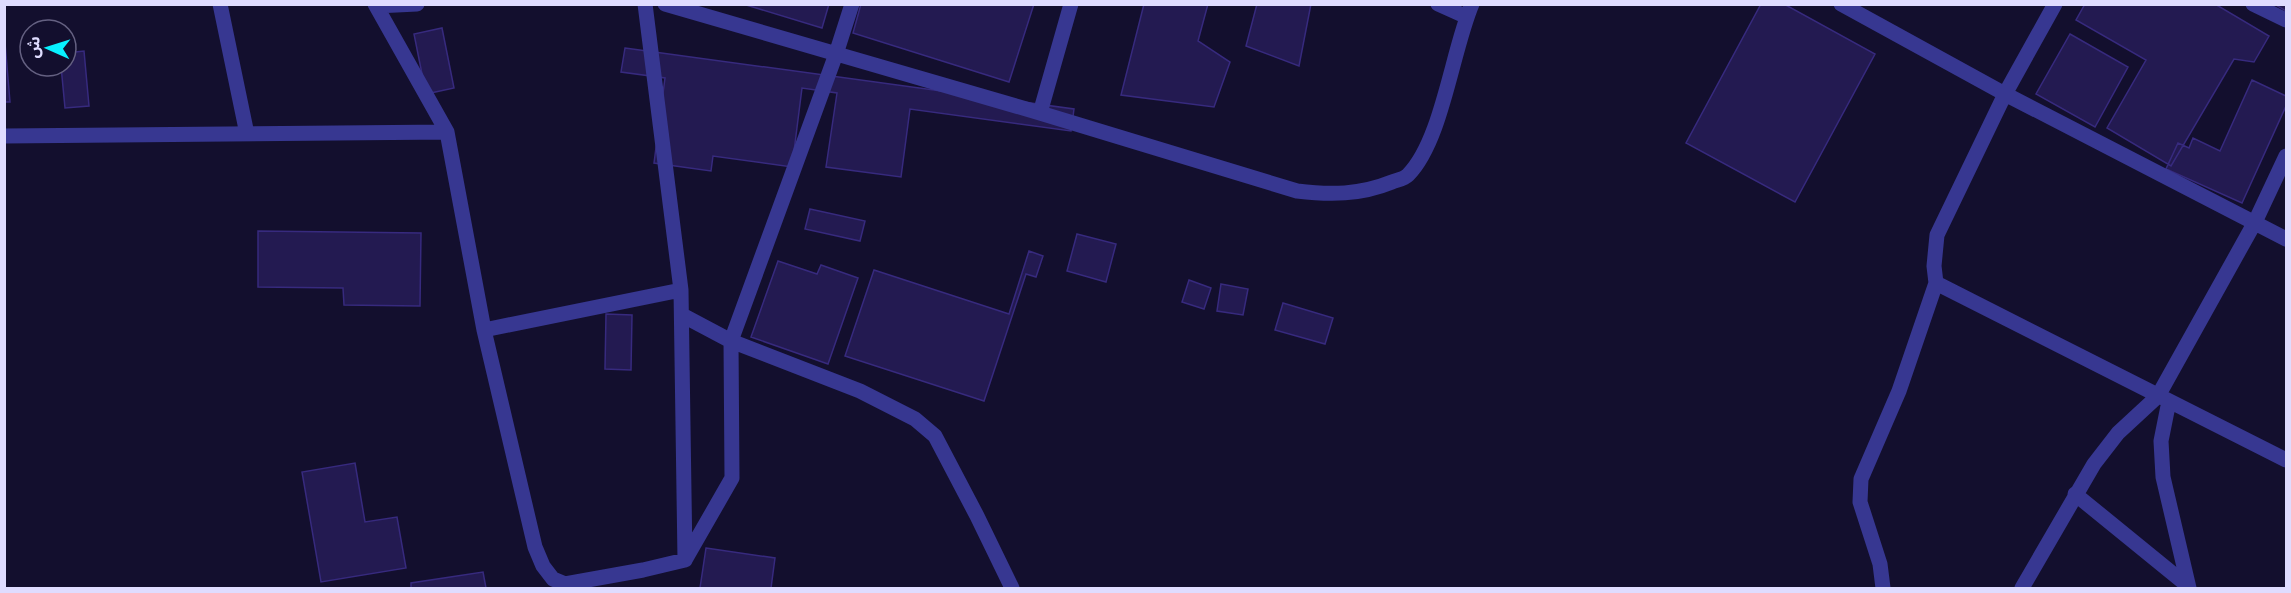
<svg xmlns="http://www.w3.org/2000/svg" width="2291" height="593" font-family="'Roboto Condensed','Noto Sans Arabic',sans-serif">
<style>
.building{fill:#231a51;stroke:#372a7e;stroke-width:1.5}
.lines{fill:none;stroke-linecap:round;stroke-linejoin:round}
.minor{stroke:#373791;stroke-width:15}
</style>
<rect width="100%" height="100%" fill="#130f2e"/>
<path class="building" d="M 743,4 L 829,4 L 822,28 Z
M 861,4 L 1034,4 L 1009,82 L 853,33 Z
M 1144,4 L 1208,4 L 1198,41 L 1230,62 L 1214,107 L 1121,95 Z
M 1257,4 L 1311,4 L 1299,66 L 1246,46 Z
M 1761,4 L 1784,4 L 1875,54 L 1795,202 L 1686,143 Z
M 2085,4 L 2215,4 L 2269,36 L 2254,62 L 2234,59 L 2171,166 L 2107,128 L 2146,60 L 2076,20 Z
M 2274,4 L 2286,4 L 2286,11 Z
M 442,28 L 454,88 L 426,94 L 414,34 Z
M 4,31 L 10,102 L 4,102 Z
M 2070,34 L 2128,67 L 2095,127 L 2036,94 Z
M 625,48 L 1074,109 L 1071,131 L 910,109 L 901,177 L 826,167 L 837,93 L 802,88 L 792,167 L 713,156 L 711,171 L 654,163 L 665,78 L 621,72 Z
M 84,51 L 89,106 L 65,108 L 61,66 L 66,66 L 66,53 Z
M 2252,80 L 2286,96 L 2286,106 L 2242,203 L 2166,169 L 2178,143 L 2189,148 L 2193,138 L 2220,151 Z
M 810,209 L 865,221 L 860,241 L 805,229 Z
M 258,231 L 421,233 L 420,306 L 344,305 L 343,288 L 258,287 Z
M 1077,234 L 1116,244 L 1106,282 L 1067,271 Z
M 1029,251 L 1043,256 L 1036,277 L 1026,274 L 984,401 L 845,356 L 874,270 L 1009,314 Z
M 778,261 L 817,274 L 821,265 L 858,278 L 828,364 L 751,337 Z
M 1189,280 L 1211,288 L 1204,309 L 1182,302 Z
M 1221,284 L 1248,289 L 1243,315 L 1217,311 Z
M 1283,303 L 1333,318 L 1325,344 L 1275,330 Z
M 606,314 L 632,315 L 631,370 L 605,369 Z
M 355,463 L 365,522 L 397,517 L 406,568 L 321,582 L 302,472 Z
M 706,548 L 775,558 L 771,588 L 700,588 Z
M 483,572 L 486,588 L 411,588 L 411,583 Z"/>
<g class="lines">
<path class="minor" d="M 220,4 L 247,134
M 375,4 L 447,132 L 484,330 L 535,547 L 543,566 L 553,579 L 565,584 L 643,570 L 685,560 L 681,290 L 645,4
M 665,4 L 1040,113 L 1297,191 C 1330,195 1360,195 1392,182 C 1397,180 1404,179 1408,175 C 1442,141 1452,51 1472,4
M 1438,4 L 1467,17
M 1841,4 L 2005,94 L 2286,239
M 2055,4 L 2005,94 L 1937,235 L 1934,266 L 1936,283 L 2286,460
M 2253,4 L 2286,20
M 376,6 L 417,4
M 1040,113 L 1071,4
M 4,136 L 447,132
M 682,315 L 731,341 L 860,391 L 915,419 L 935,436 L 977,516 L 1012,588
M 484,330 L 681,290
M 2169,401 L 2161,441 L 2163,477 L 2189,588
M 2075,494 L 2188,586
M 685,560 L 732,478 L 731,341 L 836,54 L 852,4
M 1883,588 L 1880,564 L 1860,502 L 1861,479 L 1899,391 L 1936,283
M 2022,588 L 2094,464 L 2118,433 L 2158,396 L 2255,222 L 2286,156"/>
</g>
<rect width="2291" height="593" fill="none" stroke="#dfdcff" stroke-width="12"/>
<g transform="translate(48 48) rotate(273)"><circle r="28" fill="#130f2e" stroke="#656182" stroke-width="1.5"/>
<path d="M0-4.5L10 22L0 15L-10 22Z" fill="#08f1ff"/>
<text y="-9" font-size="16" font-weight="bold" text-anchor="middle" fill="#dfdcff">ش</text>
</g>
</svg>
